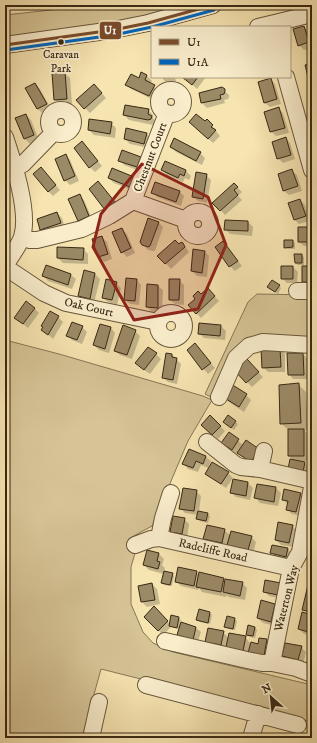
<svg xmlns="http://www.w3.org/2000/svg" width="317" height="743" font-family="'IM FELL DW Pica',serif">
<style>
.green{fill:#d6c496;stroke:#877655}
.shadow{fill:#0003}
.building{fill:#9b8a66;stroke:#382814}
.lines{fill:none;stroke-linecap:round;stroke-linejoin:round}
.minor-casing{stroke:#68573b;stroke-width:18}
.minor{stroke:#f9edcc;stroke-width:16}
.bus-1-casing{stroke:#f9edcc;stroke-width:6}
.bus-2-casing{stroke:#f9edcc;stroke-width:6}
.bus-1{stroke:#7a4b2a;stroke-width:3}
.bus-2{stroke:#0065bd;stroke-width:3}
.marked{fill:#8f2418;fill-opacity:0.2;stroke:#8f2418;stroke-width:3;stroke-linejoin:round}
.bus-dot{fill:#382814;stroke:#f9edcc;stroke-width:1.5}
.labels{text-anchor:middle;stroke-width:4;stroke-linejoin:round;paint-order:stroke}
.bus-label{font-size:11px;fill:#382814;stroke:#f9edcc}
.street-label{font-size:12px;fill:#382814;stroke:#f9edcc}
.line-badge{stroke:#f9edcc;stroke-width:1.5}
.badge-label{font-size:11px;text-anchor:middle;font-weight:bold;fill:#fff}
</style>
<rect width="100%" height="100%" fill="#f6e4b1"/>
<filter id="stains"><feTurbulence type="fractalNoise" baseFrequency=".005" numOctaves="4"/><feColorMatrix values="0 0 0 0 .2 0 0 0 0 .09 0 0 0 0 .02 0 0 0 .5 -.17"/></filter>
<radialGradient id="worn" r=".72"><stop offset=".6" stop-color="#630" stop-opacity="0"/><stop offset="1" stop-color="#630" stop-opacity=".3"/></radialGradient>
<path class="green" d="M 97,5 L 192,5 L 156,16 L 5,45 L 5,15 Z
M 257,294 L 312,295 L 312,339 L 254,337 L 213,398 L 205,394 L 248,302 Z
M 5,340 L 59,354 L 203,396 L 212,400 L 188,441 L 152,526 L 130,538 L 136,550 L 131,567 L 131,604 L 143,632 L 153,643 L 173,652 L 312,685 L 312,722 L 101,669 L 82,738 L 5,738 Z"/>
<path class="shadow" d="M 304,27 L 309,32 L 312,42 L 312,48 L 304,50 L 299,45 Z
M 53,74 L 65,74 L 70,78 L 72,104 L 60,105 L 55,100 Z
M 142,74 L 147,76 L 152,81 L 150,84 L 159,91 L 154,100 L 131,89 L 127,85 L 139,79 Z
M 162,77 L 175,77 L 176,82 L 167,84 L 163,79 Z
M 184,77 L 206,77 L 197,89 Z
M 270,79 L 275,84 L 281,104 L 270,107 L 265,103 Z
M 35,84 L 40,89 L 51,109 L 42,113 L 37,108 Z
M 99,90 L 106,98 L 90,113 L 85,108 Z
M 224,90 L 229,95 L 229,97 L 228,99 L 224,100 L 225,103 L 207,108 L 202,103 L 200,94 Z
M 278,109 L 283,113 L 289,133 L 276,136 L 271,131 Z
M 148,110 L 153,115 L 153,118 L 156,122 L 153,125 L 129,120 L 124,115 Z
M 26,115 L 31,120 L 39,140 L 30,144 L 25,139 L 17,118 Z
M 111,123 L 116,128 L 115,138 L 94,135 L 89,130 Z
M 212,126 L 220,136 L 213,143 L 195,127 Z
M 146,133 L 151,138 L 149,148 L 130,144 L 125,139 Z
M 286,138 L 290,143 L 295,159 L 283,163 L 278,158 Z
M 82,142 L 102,166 L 95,172 L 90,167 Z
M 171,147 L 200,153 L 205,158 L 202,165 L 176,152 Z
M 66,156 L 70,160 L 79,181 L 70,185 L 65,180 Z
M 140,158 L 145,163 L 142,172 L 124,165 L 120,160 Z
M 162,170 L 186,171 L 191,176 L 189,180 L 185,178 L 183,182 L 167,175 Z
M 292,171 L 297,175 L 302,191 L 289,195 L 284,191 Z
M 45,173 L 60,190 L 53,196 L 48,191 Z
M 206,175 L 211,180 L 207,203 L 198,201 L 193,196 Z
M 109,178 L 138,183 L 134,191 L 114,183 Z
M 234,184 L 242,192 L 238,196 L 242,200 L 225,215 L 214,203 Z
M 153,192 L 180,192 L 184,196 L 181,206 L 157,197 Z
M 79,195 L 84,200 L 93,221 L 83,225 L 78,220 Z
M 300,200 L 305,205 L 310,221 L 299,224 L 294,219 Z
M 57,213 L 62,218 L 65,228 L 46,234 L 41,229 Z
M 158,222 L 163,227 L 155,251 L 153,251 L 148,250 L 143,244 Z
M 248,222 L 253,227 L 252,236 L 230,234 L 225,229 Z
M 122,229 L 127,234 L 135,253 L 127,257 L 122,252 Z
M 312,229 L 312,246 L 304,246 L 299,242 Z
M 102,237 L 107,242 L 112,259 L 104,262 L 99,257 Z
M 292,241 L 295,243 L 295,249 L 288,249 L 285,247 Z
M 223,242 L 242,266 L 235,271 L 230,266 Z
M 179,245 L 184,245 L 189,252 L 171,269 L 159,256 Z
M 83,249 L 88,254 L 88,264 L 63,263 L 58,258 Z
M 204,251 L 209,256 L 207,277 L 197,276 L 192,271 Z
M 295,255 L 302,255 L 304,257 L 304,265 L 298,265 L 296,263 Z
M 293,267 L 298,272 L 297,283 L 287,283 L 282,278 Z
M 312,267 L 312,287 L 308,287 L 303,282 L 303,268 Z
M 85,272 L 95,274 L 100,279 L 94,303 L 84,300 L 80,296 Z
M 71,275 L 76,279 L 72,289 L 48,281 L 43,276 Z
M 137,280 L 141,285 L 139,305 L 130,304 L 125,300 Z
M 179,280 L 184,285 L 184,305 L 175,304 L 170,300 Z
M 116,283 L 121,288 L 117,305 L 108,302 L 103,298 Z
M 158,286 L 163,290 L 162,312 L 152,312 L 147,307 Z
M 279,286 L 281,288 L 278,294 L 270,289 Z
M 208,289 L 219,301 L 201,318 L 189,305 Z
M 34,308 L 39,313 L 28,328 L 15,318 Z
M 50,312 L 58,317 L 63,322 L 53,339 L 43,330 Z
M 221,326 L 226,331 L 225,340 L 204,338 L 199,333 Z
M 82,327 L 87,332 L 82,344 L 72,340 L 68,336 Z
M 111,328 L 115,333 L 109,353 L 99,350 L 94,345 Z
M 135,331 L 140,336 L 132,359 L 120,355 L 115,351 Z
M 195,345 L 215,368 L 208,374 L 188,351 Z
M 280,349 L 285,354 L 285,372 L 268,372 L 263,367 Z
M 156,354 L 161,359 L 150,374 L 141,368 Z
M 303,354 L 308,359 L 308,379 L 293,379 L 289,374 Z
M 172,355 L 181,364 L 177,384 L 168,382 L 163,377 Z
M 251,365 L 263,377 L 252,387 L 236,370 Z
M 299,385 L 306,392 L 308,430 L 304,430 L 309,435 L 309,461 L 299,461 L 299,462 L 305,463 L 309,468 L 308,476 L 289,456 L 289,431 L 281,423 Z
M 232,386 L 246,395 L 251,400 L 244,412 L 229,402 L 224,397 Z
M 210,416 L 225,431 L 218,439 L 202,425 Z
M 228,416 L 238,424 L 234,430 L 226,424 Z
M 229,433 L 243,445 L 259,450 L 256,466 L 238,453 L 237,454 L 223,443 Z
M 206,457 L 211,461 L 208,468 L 201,465 L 198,472 L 188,469 L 184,464 Z
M 228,473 L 233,478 L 226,488 L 211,478 L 206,474 Z
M 233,480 L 248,483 L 253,488 L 250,500 L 236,497 L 231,492 Z
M 258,485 L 276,488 L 281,493 L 278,506 L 260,503 L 256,498 Z
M 196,491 L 201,496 L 199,512 L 208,514 L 210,516 L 208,523 L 200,521 L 198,519 L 198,515 L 185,513 L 180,508 Z
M 300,494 L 305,499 L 301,516 L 292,514 L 287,509 L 288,505 L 283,499 Z
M 184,519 L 189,524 L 187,538 L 176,536 L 171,531 Z
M 292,526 L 297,531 L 294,547 L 281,545 L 276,540 Z
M 224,530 L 231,536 L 251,537 L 256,542 L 253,554 L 233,550 L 227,544 L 226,548 L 209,544 L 204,539 Z
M 288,549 L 292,554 L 291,561 L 276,558 L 272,553 Z
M 148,551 L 159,554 L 164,559 L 162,565 L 165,568 L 164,572 L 172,574 L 174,576 L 172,586 L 164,585 L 162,582 L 164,574 L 149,570 L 144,565 Z
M 196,572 L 199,575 L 242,583 L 247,588 L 245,600 L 229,597 L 226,595 L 226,597 L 202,592 L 199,588 L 198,590 L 181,586 L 176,581 Z
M 266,581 L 283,599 L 269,596 L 264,591 Z
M 152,584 L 157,589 L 160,604 L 147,607 L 142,602 L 139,587 Z
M 312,587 L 312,636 L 304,634 L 299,629 L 309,615 L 304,610 Z
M 262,602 L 275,605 L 280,610 L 276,626 L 263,623 L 258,618 Z
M 154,608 L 170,624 L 179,618 L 181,620 L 180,623 L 196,628 L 201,632 L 197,644 L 183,640 L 178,635 L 179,629 L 171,627 L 163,635 L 145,617 Z
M 200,611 L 210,613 L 212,615 L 210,624 L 200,622 L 197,620 Z
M 234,619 L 237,621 L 235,630 L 228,629 L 225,626 Z
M 255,627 L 257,630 L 255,638 L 250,637 L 247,635 Z
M 223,632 L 229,638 L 245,637 L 250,643 L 259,645 L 260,639 L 267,640 L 272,645 L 269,661 L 254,658 L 248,652 L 247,655 L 211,646 L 206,641 Z
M 301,647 L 306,652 L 303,665 L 288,661 L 283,656 Z"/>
<path class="building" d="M 304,26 L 309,42 L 298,46 L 293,29 Z
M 312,63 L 312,93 L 305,65 Z
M 65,72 L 67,99 L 54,100 L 52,73 Z
M 141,72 L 147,75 L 145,80 L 155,85 L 149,96 L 125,85 L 131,74 L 139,78 Z
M 182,77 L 198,77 L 192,85 Z
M 271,78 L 277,99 L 264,103 L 258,82 Z
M 35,83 L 47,104 L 37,109 L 25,88 Z
M 94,84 L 102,93 L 84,109 L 76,100 Z
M 222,87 L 225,89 L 225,91 L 224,94 L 220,95 L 221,99 L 201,103 L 199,93 Z
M 125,105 L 149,109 L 148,114 L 152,116 L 151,119 L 148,120 L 123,115 Z
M 279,107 L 285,128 L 270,132 L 264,112 Z
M 26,114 L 34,135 L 24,139 L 15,118 Z
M 196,114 L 205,121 L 207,119 L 213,125 L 211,127 L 216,130 L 208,139 L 189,122 Z
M 312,115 L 312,128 L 310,129 L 307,116 Z
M 89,119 L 112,122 L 110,134 L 88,130 Z
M 126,128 L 147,133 L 144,144 L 124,139 Z
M 286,137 L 291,155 L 277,159 L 272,142 Z
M 174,138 L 201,152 L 196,161 L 170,147 Z
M 82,141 L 98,161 L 89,168 L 74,148 Z
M 122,150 L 141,157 L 137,167 L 118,161 Z
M 66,154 L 75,176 L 64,181 L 55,159 Z
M 165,161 L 186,170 L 184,176 L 180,174 L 178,178 L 161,170 Z
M 41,167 L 56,185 L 48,192 L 33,174 Z
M 112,168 L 134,177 L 130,187 L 108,178 Z
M 292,169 L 298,186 L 283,191 L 278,174 Z
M 196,172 L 207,174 L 203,199 L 192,197 Z
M 98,181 L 115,202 L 105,210 L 89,189 Z
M 155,182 L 180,191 L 176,202 L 151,193 Z
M 234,183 L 238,187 L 234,190 L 238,195 L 220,211 L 212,203 Z
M 80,194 L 89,216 L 78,221 L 68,199 Z
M 300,199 L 306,216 L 294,220 L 288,203 Z
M 57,212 L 61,223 L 40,230 L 37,219 Z
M 148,218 L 159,222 L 150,246 L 148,247 L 142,245 L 140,242 Z
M 225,220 L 248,221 L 248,231 L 224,230 Z
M 298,227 L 312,227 L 312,242 L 298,242 Z
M 122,228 L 131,248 L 121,253 L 112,232 Z
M 102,236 L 108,254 L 98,257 L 92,239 Z
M 175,240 L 179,244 L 181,242 L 183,243 L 185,247 L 165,264 L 157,256 Z
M 284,240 L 293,240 L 293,247 L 284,248 Z
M 223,241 L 238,261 L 229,267 L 215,247 Z
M 57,247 L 84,248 L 83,260 L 57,258 Z
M 193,249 L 205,251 L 202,273 L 191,271 Z
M 294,254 L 302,254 L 302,263 L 295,263 Z
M 46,265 L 71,274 L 68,285 L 42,276 Z
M 281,266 L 293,266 L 293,279 L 281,279 Z
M 302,266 L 312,266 L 312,282 L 302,282 Z
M 84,270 L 95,273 L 90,299 L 78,296 Z
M 126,278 L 137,279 L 135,301 L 124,300 Z
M 106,279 L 117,282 L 112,300 L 102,298 Z
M 169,279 L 180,279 L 179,300 L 169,300 Z
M 272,280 L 280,285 L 275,292 L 267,287 Z
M 147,284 L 158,285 L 158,308 L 146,307 Z
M 208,288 L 215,296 L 196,314 L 188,305 L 195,299 L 193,296 L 198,291 L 201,294 Z
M 26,301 L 35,308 L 23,324 L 14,318 Z
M 50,311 L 59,316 L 48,335 L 41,330 L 43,327 L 41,326 Z
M 72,322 L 83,326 L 77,340 L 66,336 Z
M 199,323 L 221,325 L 220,336 L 198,334 Z
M 100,324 L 111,327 L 105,349 L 93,345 Z
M 123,325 L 136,330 L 127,355 L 114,351 Z
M 195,343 L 211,363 L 202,370 L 187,350 Z
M 148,347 L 157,353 L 144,370 L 135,363 Z
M 280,348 L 281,367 L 262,368 L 261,349 Z
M 166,353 L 172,354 L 172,357 L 177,358 L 173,380 L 162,378 Z
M 287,353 L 303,353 L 304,375 L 288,375 Z
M 247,359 L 259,372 L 246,383 L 234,370 Z
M 299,383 L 301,423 L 280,424 L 279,385 Z
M 231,384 L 247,394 L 239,407 L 223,397 Z
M 210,415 L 221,426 L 212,435 L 201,425 Z
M 228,415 L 236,421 L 231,428 L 223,422 Z
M 288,429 L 304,429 L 304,456 L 288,456 Z
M 229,432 L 239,439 L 232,450 L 221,443 Z
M 246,440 L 259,449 L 251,462 L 237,453 Z
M 189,449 L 206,456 L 203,464 L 196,461 L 193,468 L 182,464 Z
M 290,459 L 305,462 L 303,472 L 288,469 Z
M 212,462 L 229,472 L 221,484 L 205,474 Z
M 233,479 L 248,482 L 246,496 L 230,493 Z
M 257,484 L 276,487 L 274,502 L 254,498 Z
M 183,488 L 197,490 L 194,511 L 179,509 Z
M 284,489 L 301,493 L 296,512 L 286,510 L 288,501 L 282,500 Z
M 198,511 L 208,513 L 206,521 L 196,519 Z
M 173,516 L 185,518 L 182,534 L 170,532 Z
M 278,522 L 293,525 L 289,543 L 275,540 Z
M 207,525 L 225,529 L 222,543 L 203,539 Z
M 231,531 L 252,536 L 248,550 L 227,545 Z
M 272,545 L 288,548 L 286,557 L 270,553 Z
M 147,550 L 159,553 L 157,561 L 160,562 L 158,569 L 143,565 Z
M 178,567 L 197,571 L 194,586 L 175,582 Z
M 164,571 L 173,573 L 170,585 L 161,583 Z
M 199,572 L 224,578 L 221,592 L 196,587 Z
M 225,579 L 243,582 L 240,596 L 223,592 Z
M 265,580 L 281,583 L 278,595 L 263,592 Z
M 152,583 L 155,600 L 141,602 L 138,586 Z
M 308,585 L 312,586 L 312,612 L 302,610 Z
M 261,600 L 275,604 L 271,622 L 257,618 Z
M 154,606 L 168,621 L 158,631 L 144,617 Z
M 199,609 L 210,612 L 208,623 L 196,620 Z
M 302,612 L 312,615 L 312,633 L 298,629 Z
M 171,615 L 179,617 L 177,628 L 169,626 Z
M 227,616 L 235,618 L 233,629 L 224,627 Z
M 181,622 L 196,627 L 193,640 L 177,635 Z
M 248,625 L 255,627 L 253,636 L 246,635 Z
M 208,628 L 224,631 L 221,645 L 205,642 Z
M 229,633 L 246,636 L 243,651 L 226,647 Z
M 259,638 L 267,639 L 264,656 L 248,653 L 251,642 L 258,644 Z
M 285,643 L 302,646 L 298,660 L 282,656 Z
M 309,653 L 312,653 L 312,671 L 306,670 Z"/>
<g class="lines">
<g class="minor-casing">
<path id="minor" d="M 258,27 L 312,14
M 5,45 L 113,30 L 148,23 L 213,5
M 286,77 L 312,170
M159 102a12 12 0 1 1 24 0a12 12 0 1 1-24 0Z
M49 122a12 12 0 1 1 24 0a12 12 0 1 1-24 0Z
M 5,137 C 13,161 30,212 22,237 C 19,246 10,257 5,266
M 15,168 L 23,164 L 54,132
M 133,201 L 186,220
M186 224a12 12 0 1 1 24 0a12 12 0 1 1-24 0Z
M 22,237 L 30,240 L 37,240 L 82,229 L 109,216 L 133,201 L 167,113
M 5,267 L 44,293 L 66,303 L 158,322
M 297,291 L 312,291
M158 326a13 13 0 1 1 26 0a13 13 0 1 1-26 0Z
M 219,397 L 236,358 L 249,346 L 263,342 L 312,345
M 207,442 L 236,465 L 241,467 L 260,469 L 312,481
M 260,469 L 264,451
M 159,538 L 163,518 L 171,493
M 135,545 L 151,539 L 159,538 L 291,568
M 165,641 L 247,660 L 262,663 L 272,663 L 296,668 L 312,674
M 272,663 L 291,568 L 300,552 L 312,487
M 146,685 L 298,725
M 91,738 L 99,702
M 251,738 L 258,714"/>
</g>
<use href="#minor" class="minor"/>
<g class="bus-1-casing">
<path id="bus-1" d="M 5,45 L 113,30 L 148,23 L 213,5"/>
</g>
<g class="bus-2-casing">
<path id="bus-2" d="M 152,27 L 214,10
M 6,50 L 114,35 L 152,27"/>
</g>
<use href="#bus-1" class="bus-1"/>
<use href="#bus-2" class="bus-2"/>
</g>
<path class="marked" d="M 142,164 L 208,197 L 226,245 L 198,309 L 134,320 L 93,247 L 101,214 Z"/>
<circle class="bus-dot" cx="61" cy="42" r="3.5"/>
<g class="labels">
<g class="bus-label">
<text x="61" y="58">Caravan<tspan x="61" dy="14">Park</tspan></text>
</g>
<g class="street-label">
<text transform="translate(150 157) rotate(-69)" y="4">Chestnut Court</text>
<text transform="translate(89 307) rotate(13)" y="4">Oak Court</text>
<text transform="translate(213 550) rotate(13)" y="4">Radcliffe Road</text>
<text transform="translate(286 598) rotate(-76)" y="4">Waterton Way</text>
</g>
</g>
<rect class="line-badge" x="99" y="21" width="23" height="19" rx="4" fill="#7a4b2a"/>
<g class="badge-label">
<text x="110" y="34">U1</text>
</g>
<rect width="317" height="743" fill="none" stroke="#f6e4b1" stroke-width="20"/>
<rect x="6" y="6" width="305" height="731" fill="none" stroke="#382814" stroke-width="2"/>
<rect x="10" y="10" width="297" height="723" fill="none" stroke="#382814"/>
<rect x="151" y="26" width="140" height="52" fill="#f9edcc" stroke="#ac9e82"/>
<rect x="159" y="39" width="20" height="6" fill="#7a4b2a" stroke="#ac9e82"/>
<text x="187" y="46" font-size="12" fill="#382814">U1</text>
<rect x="159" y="59" width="20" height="6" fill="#0065bd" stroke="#ac9e82"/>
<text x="187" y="66" font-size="12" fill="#382814">U1A</text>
<g transform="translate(271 697) rotate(333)" stroke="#f9edcc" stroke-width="3" paint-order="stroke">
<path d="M0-3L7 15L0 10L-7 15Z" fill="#382814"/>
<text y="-6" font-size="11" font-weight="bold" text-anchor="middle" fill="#382814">N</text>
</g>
<rect width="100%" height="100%" filter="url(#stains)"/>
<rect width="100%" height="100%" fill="url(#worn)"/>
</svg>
